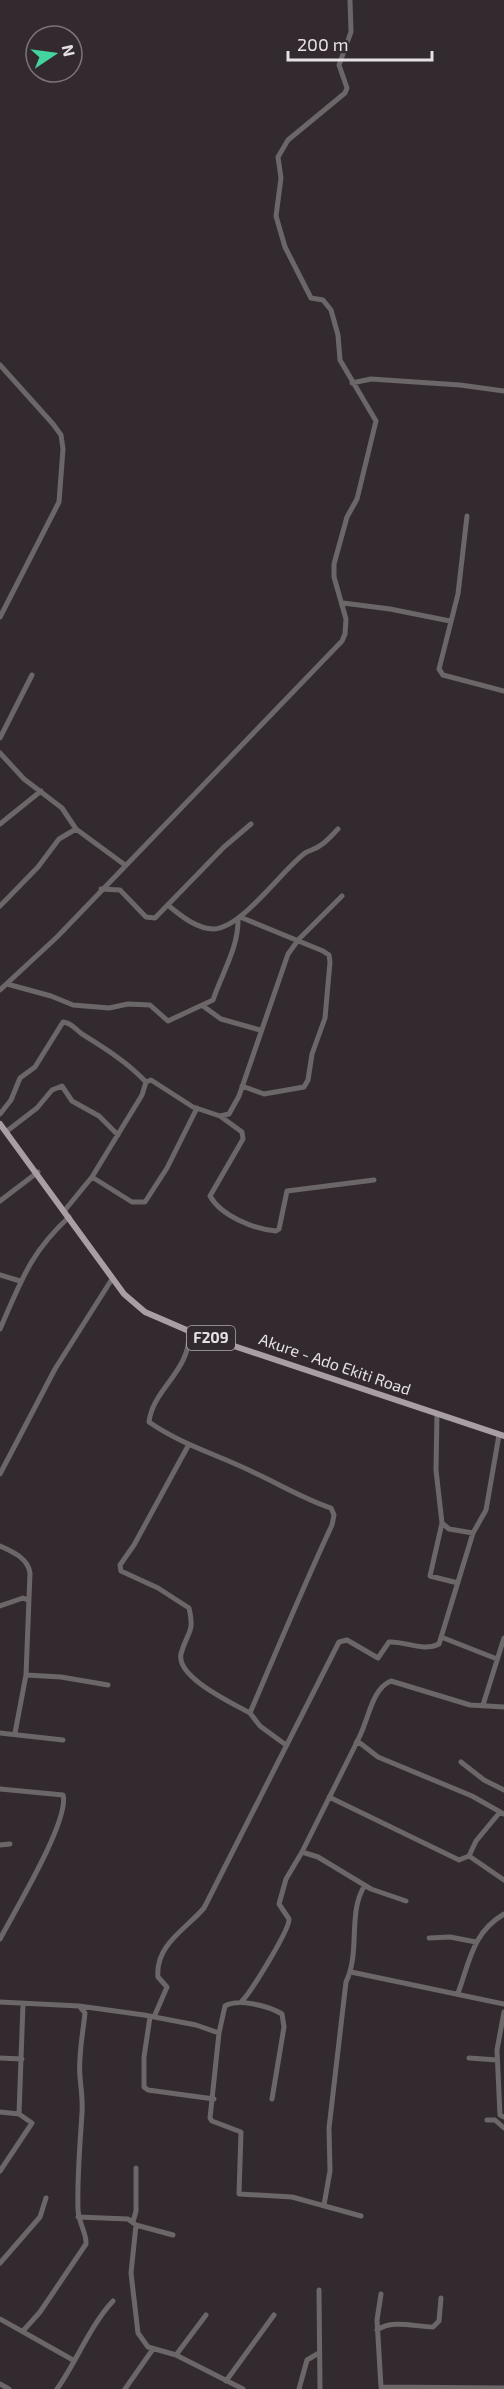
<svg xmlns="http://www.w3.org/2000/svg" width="504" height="2389" font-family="'Exo 2',sans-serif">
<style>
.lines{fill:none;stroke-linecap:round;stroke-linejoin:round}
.minor{stroke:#6b6668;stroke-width:5}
.major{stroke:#a89ea3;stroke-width:6}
.labels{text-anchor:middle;stroke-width:4.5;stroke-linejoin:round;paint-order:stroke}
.shield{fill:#332a2f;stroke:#b0a9ad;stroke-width:1.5}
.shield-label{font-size:15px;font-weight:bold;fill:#e6e0e3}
.street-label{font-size:16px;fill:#e6e0e3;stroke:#332a2f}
</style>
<rect width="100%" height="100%" fill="#332a2f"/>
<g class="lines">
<path class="minor" d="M 0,365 L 53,424 L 61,435 L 63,449 L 59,502 L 0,617
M 352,383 L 371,379 L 460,385 L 504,391
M 467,516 L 458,594 L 439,669 L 443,675 L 504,691
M 343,603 L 390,609 L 450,621
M 0,738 L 32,675
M 0,753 L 24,779 L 62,808 L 76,829 L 125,865
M 0,824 L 41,791
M 101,889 L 120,890 L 146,917 L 155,918 L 224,847 L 251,824
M 0,906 L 38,867 L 59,839 L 76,829
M 169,906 C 181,916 197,929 214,929 C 242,928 282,870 305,853 C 310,850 316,849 321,845 C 327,841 333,834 338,829
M 240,917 L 323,951 L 329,955 L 330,962 L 325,1018 L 312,1054 L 308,1080 L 304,1087 L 264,1094 L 242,1086
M 7,984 L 51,996 L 73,1005 L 109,1008 L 128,1004 L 150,1005 L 168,1021 L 213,1000 C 222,973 239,947 238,918
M 0,990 L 57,937 L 342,641 L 345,634 L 346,619 L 334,577 L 334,564 L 347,517 L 357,499 L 376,421 L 340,360 L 338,335 L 331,310 L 323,300 L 311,298 L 285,247 L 276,216 L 281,178 L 278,157 L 288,140 L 345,93 L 347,88 L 339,65 L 351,32 L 350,0
M 203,1006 L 221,1019 L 260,1030
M 146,1082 L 151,1080 L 193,1107 L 220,1116 L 242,1132 L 243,1139 L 210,1196 C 221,1216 254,1229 276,1231 L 279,1229 L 287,1191 L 374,1180
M 0,1114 L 11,1100 L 20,1078 L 35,1067 L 63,1022 C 72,1023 75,1029 82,1034 C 106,1049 127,1062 146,1082
M 220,1116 L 229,1114 L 239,1096 L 288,954 L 299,939 L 342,896
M 7,1131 L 37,1108 L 52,1090 L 62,1086 L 72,1101 L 99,1116 L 118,1135
M 92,1177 L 132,1202 L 145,1202 L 167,1168 L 197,1108
M 0,1201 L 38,1172
M 65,1210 L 92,1177 L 142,1095 L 146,1082
M 0,1275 L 20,1281
M 0,1329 C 21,1282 29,1254 69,1217
M 189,1331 C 191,1372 153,1388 149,1422 C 182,1445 219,1455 255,1473 C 281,1485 304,1499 331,1508 L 334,1515 L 332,1525 C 303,1587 277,1650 250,1713 L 260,1726 L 286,1745
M 437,1413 L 436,1470 L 442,1523 L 449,1529 L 473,1533
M 188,1446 L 134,1545 L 120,1565 L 121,1571 L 158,1588 L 189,1608 C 195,1634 187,1631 181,1654 C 176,1677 232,1703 250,1713
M 0,1474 L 55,1369 L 112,1279
M 442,1523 L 430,1576 L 458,1583
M 0,1546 C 13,1552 28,1558 30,1573 L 26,1675 L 15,1733
M 0,1606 L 23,1598 L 28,1600
M 441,1637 L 497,1659
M 26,1675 L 61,1677 L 108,1685
M 483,1705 L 504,1638
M 0,1733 L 63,1740
M 356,1743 C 368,1726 370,1689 391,1681 L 470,1705 L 504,1707
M 461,1762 L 484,1780 L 504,1790
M 0,1789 L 63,1795 C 70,1820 14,1912 0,1939
M 329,1797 L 459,1860 L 469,1856 L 476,1841 L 500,1812
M 0,1845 L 10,1844
M 302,1852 L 318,1857 L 371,1889 L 406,1901
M 469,1856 L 504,1880
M 429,1938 L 450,1937 L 476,1942
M 351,1972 L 504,2004
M 458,1993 C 470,1961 472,1933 504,1914
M 0,2002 L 79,2006 L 144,2015 L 196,2025 L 219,2033 L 225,2006 C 238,1998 269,2006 282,2014 L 284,2027 L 272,2099
M 241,2002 C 250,1994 290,1929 289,1919 L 279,1904 L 286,1879 L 302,1852 L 356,1744 L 360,1743 L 378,1757 L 472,1796 L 504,1814
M 504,2012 L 497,2050 L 500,2115 L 504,2117
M 150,2017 L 144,2057 L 144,2087 L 148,2090 L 214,2099
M 154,2017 L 167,1987 L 158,1977 C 155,1945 186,1929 204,1908 L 339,1642 L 347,1640 L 378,1658 L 389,1642 C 405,1641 423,1652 439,1644 L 473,1533 L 486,1510 L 499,1435
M 219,2033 L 210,2118 L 212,2121 L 241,2132 L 239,2194 L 292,2197 L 361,2216
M 0,2058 L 22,2059
M 469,2058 L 497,2060
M 0,2112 L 19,2114 L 32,2123 L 0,2171
M 19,2114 L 23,2004
M 487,2120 L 495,2120 L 504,2128
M 324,2205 L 330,2171 L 329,2128 L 346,1982 C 361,1951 347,1913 365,1885
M 78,2217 L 128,2219 L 136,2225 L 173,2235
M 133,2222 L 136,2211 L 136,2168
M 136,2225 L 131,2273 L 138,2333 L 148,2347 L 176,2355 L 243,2389
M 0,2263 L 40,2217 L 46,2198
M 319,2290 L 320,2389
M 381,2294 L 377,2320 L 381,2387
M 0,2319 L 73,2360
M 377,2330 C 393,2319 415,2327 433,2327 L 439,2321 L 441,2298
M 23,2331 L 40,2312 L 86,2244 C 87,2234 79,2224 78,2210 C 77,2177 80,2145 82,2113 C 83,2101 81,2089 80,2077 C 78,2056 83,2033 85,2013 L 80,2007
M 176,2355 L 206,2315
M 226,2381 L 274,2315
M 0,2384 L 9,2389
M 382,2387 L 504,2388
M 57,2389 C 77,2361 89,2327 113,2301
M 125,2389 L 153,2349
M 299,2389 L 307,2360 L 319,2353"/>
<path class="major" d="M 0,1124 L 124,1294 L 145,1312 L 189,1331 L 504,1436"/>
</g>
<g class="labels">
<rect class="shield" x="187" y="1326" width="48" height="24" rx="4.5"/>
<g class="shield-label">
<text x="211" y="1343">F209</text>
</g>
<g class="street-label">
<text transform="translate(335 1364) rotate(19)" y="6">Akure - Ado Ekiti Road</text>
</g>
</g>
<g transform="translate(54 54) rotate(77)"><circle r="28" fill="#332a2f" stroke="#7b7377" stroke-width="1.5"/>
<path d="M0-4.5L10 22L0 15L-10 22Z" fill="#44d49f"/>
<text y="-9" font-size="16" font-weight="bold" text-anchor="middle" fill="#e6e0e3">N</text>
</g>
<path d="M288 51v9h144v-9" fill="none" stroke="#e6e0e3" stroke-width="3"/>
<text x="297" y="51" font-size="18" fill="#e6e0e3" stroke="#332a2f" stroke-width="4.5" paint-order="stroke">200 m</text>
</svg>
